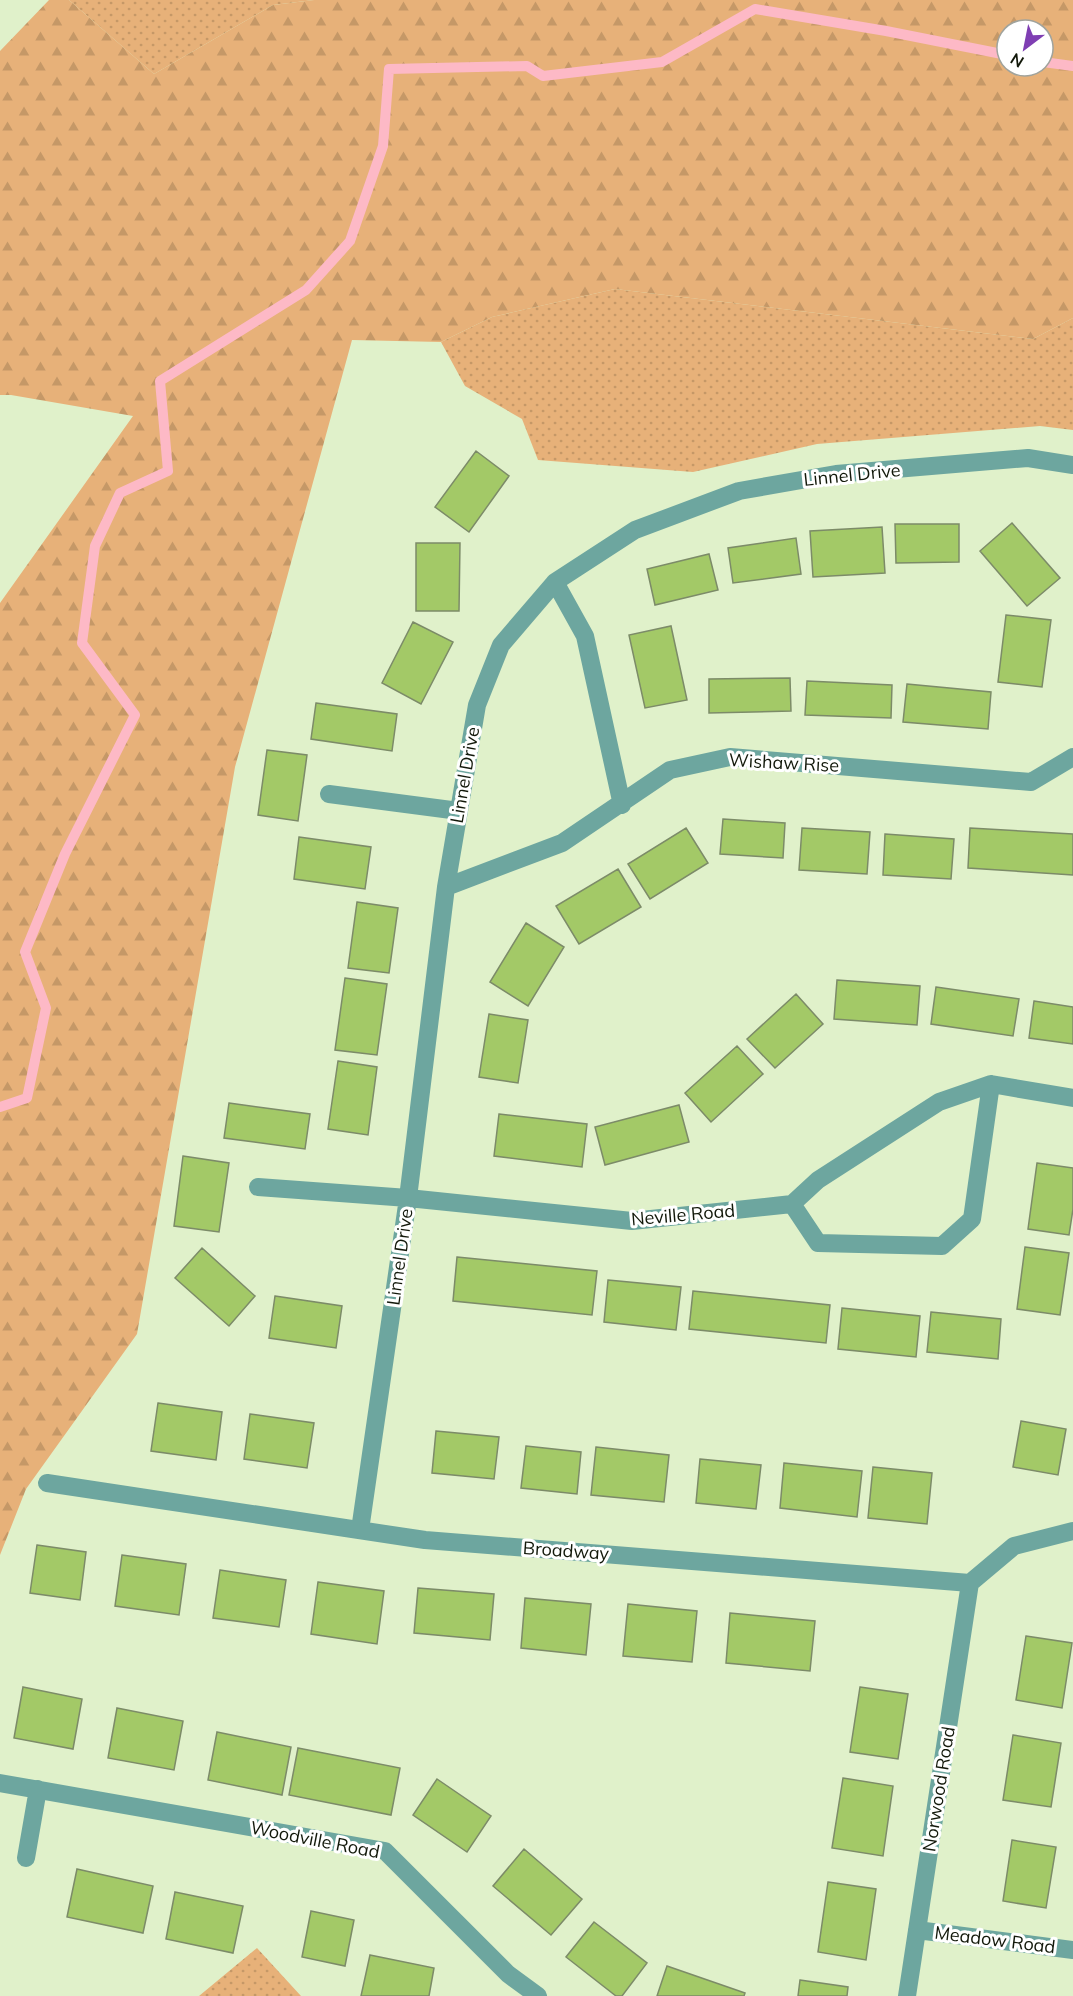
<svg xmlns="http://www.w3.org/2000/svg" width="1073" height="1996" font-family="Mulish,sans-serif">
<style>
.grass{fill:url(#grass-dots)}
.forest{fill:url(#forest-firs);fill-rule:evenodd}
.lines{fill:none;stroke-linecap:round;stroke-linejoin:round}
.stream{stroke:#fdb9c6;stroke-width:10}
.building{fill:#a3c967;stroke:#7c8b68;stroke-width:1.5}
.minor{stroke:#6da69f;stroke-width:18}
.labels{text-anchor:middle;stroke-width:6;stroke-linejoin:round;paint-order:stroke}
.street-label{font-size:18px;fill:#12180a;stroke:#fff}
</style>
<defs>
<pattern id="grass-dots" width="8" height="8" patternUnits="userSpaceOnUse" patternTransform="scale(1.5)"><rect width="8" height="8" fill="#e7b179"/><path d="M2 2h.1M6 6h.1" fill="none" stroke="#c59867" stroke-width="1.8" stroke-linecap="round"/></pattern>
<pattern id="forest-firs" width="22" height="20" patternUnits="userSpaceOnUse" patternTransform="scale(1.5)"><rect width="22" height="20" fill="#e7b179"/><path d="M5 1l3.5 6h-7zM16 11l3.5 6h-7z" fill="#c59867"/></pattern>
</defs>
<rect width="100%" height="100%" fill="#e0f1ca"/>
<path class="grass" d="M 69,0 L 314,0 L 273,5 L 154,74 Z
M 615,289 L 1033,339 L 1073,318 L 1073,430 L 1040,426 L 817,444 L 693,472 L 538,460 L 522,419 L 465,386 L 441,342 L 492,317 Z
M 257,1948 L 301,1996 L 199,1996 Z"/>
<path class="forest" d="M 49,0 L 69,0 L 154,74 L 273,5 L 314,0 L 1073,0 L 1073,318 L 1033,339 L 615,289 L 492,317 L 441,342 L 352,340 L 235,767 L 137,1334 L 26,1489 L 0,1555 L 0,603 L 133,416 L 11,395 L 0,395 L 0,51 ZM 1007,30 L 1043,30 L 1043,66 L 1007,66 Z"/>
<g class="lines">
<path class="stream" d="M 1043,62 L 1073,66
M 0,1107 L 27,1098 L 46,1008 L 25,952 L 65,854 L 135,715 L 82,643 L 95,546 L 120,493 L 168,471 L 160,381 L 306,290 L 350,241 L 383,146 L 389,69 L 527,66 L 543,76 L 662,62 L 755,9 L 886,31 L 1007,55"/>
</g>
<path class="building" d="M 476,451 L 509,476 L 469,532 L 435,507 Z
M 1012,523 L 1060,578 L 1027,606 L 980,551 Z
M 895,524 L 959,524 L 959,562 L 896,563 Z
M 882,527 L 885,573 L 813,577 L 810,531 Z
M 796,538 L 801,574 L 733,583 L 728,548 Z
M 416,543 L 460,543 L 459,611 L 416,611 Z
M 709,554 L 718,590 L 655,605 L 647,569 Z
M 1006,615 L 1051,620 L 1042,687 L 998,682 Z
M 413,622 L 453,642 L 421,704 L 382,683 Z
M 671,626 L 687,700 L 645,708 L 629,635 Z
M 790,678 L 791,711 L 709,713 L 709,679 Z
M 807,681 L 892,685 L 891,718 L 805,715 Z
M 907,684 L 991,692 L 988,729 L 903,722 Z
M 316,703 L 397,714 L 392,751 L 311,739 Z
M 267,750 L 307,755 L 298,821 L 258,815 Z
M 723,819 L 785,823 L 783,858 L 720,854 Z
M 686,828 L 708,863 L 650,899 L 628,864 Z
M 802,828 L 870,832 L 867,874 L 799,870 Z
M 970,828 L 1073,834 L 1073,875 L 968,868 Z
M 885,834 L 954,839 L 951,879 L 883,875 Z
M 299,837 L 371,847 L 365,889 L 294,879 Z
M 618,869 L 641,907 L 579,944 L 556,906 Z
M 357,902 L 398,908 L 389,973 L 348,968 Z
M 526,923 L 564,947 L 528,1006 L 490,982 Z
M 345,978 L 387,984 L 377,1055 L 335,1050 Z
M 837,980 L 920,986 L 917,1025 L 834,1019 Z
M 936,987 L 1019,999 L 1013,1036 L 931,1024 Z
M 796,994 L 823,1024 L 775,1068 L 747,1039 Z
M 1034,1001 L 1073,1007 L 1073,1044 L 1029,1038 Z
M 489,1014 L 528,1020 L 518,1083 L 479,1077 Z
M 737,1046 L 763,1074 L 711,1122 L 685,1093 Z
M 338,1061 L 377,1067 L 368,1135 L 328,1129 Z
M 229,1103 L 310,1114 L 305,1149 L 224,1138 Z
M 679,1105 L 689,1142 L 605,1165 L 595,1127 Z
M 499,1114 L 587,1124 L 582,1167 L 494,1156 Z
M 183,1156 L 229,1163 L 219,1232 L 174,1226 Z
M 1037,1163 L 1073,1168 L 1073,1209 L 1069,1235 L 1028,1229 Z
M 1025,1247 L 1069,1253 L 1060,1315 L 1017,1309 Z
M 202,1248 L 255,1296 L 229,1326 L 175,1278 Z
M 457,1257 L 597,1271 L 592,1315 L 453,1301 Z
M 608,1280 L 681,1287 L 676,1330 L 604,1322 Z
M 693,1291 L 830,1305 L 826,1343 L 689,1329 Z
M 275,1296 L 342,1306 L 336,1348 L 269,1338 Z
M 842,1308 L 920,1316 L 916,1357 L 838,1349 Z
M 931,1312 L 1001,1319 L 998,1359 L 927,1352 Z
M 158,1403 L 222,1412 L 216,1460 L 151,1451 Z
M 250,1414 L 314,1423 L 307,1468 L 244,1459 Z
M 1021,1421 L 1066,1429 L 1058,1475 L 1013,1467 Z
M 436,1431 L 499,1437 L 494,1479 L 432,1473 Z
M 526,1446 L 581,1452 L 577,1494 L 521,1488 Z
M 596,1447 L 669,1455 L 664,1502 L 591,1495 Z
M 700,1459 L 761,1465 L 756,1509 L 696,1503 Z
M 784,1463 L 862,1471 L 857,1517 L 780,1508 Z
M 873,1467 L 932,1473 L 927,1524 L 868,1518 Z
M 37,1545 L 86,1552 L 80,1600 L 30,1593 Z
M 122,1555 L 186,1564 L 179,1615 L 115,1606 Z
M 220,1570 L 286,1580 L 279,1627 L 213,1618 Z
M 318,1582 L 384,1591 L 377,1644 L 311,1634 Z
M 418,1588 L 494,1594 L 490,1640 L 414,1633 Z
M 525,1598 L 591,1604 L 586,1655 L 521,1648 Z
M 628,1604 L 697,1611 L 692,1662 L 623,1656 Z
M 730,1613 L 815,1621 L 810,1671 L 726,1663 Z
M 1026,1636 L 1072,1643 L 1062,1708 L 1016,1700 Z
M 23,1687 L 82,1699 L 73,1749 L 14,1738 Z
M 860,1687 L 908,1694 L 898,1759 L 850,1752 Z
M 117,1708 L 183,1721 L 174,1770 L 108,1758 Z
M 217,1732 L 291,1747 L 282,1795 L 208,1780 Z
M 1013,1735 L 1061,1743 L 1051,1807 L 1003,1800 Z
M 298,1748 L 400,1768 L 391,1815 L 289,1795 Z
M 843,1778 L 893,1786 L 883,1856 L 832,1848 Z
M 437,1779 L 491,1816 L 467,1852 L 413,1815 Z
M 1012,1840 L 1056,1847 L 1046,1908 L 1003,1901 Z
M 524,1849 L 582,1899 L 551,1935 L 493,1886 Z
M 77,1869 L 153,1886 L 143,1933 L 67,1917 Z
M 828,1882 L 876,1889 L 866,1960 L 818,1952 Z
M 175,1892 L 243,1906 L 233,1953 L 166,1939 Z
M 311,1911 L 354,1920 L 345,1966 L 302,1957 Z
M 594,1922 L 647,1963 L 622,1996 L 616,1996 L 566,1957 Z
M 370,1955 L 434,1968 L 429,1996 L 361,1996 Z
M 667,1966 L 745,1993 L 744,1996 L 657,1996 Z
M 800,1980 L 848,1987 L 847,1996 L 798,1996 Z"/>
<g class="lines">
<path class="minor" d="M 555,582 L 585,636 L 622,805
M 329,794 L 459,811
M 446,887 L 562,843 L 670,770 L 730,757 L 1031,782 L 1073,757
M 258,1187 L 408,1198 L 632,1221 L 792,1204 L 818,1180 L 939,1102 L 991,1084 L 1073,1098
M 792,1204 L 818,1243 L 942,1246 L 972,1219 L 991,1084
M 47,1483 L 425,1540 L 970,1583 L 1014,1546 L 1073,1531
M 360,1530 L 408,1198 L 446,887 L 477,705 L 501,645 L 555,582 L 635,530 L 739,491 L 836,474 L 1028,458 L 1073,465
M 0,1783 L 385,1851 L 508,1974 L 538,1996
M 26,1858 L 38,1789
M 917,1930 L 1073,1950
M 907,1996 L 970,1583"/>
</g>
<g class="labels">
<g class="street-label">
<text transform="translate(852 475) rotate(-6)" y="6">Linnel Drive</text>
<text transform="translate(784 763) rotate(3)" y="6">Wishaw Rise</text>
<text transform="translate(465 775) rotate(-80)" y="6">Linnel Drive</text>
<text transform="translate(683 1215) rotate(-5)" y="6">Neville Road</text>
<text transform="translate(400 1257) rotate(-82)" y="6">Linnel Drive</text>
<text transform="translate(566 1551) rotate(4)" y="6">Broadway</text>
<text transform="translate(939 1789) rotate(-81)" y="6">Norwood Road</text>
<text transform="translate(315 1840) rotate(11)" y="6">Woodville Road</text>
<text transform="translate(995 1940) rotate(7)" y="6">Meadow Road</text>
</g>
</g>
<g transform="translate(1025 48) rotate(212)"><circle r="28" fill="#ffffff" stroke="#a0a39d" stroke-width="1.5"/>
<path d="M0-4.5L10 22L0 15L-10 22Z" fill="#7f3eb3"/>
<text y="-9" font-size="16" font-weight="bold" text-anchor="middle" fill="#12180a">N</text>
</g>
</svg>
